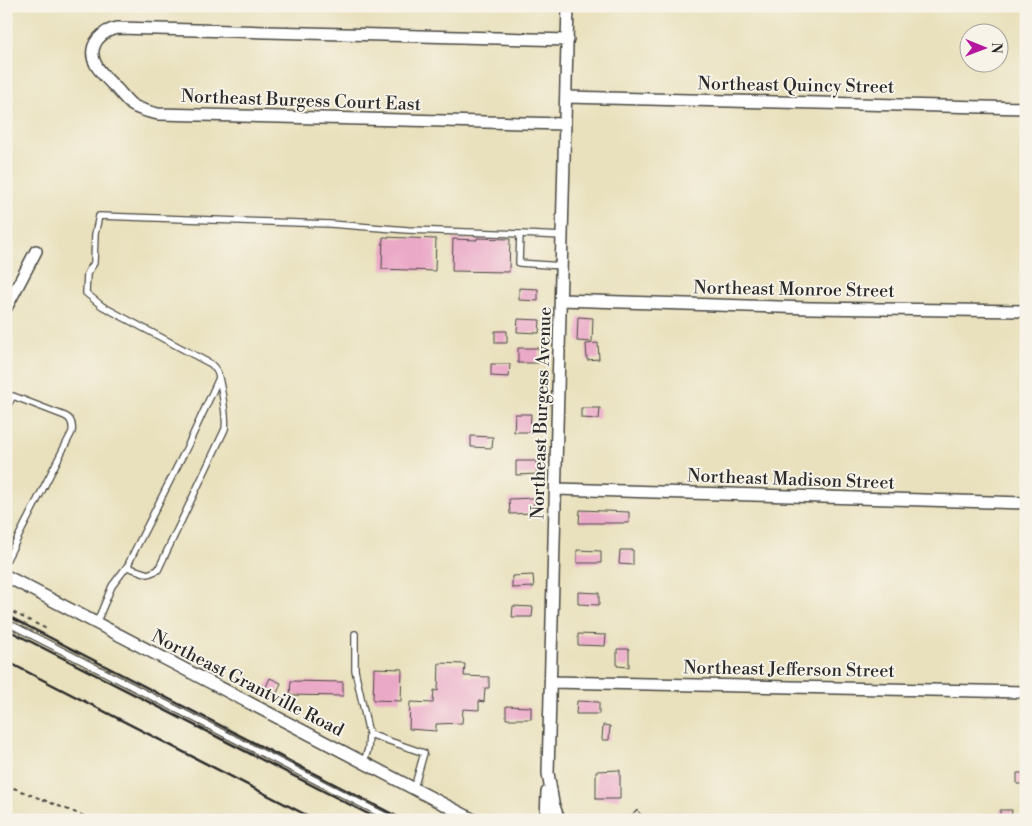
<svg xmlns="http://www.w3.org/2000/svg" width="1032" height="826" font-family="'Libre Bodoni',serif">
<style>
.building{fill:#eba9c8}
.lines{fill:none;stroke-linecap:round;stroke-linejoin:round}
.lane-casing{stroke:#484641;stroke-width:8}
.street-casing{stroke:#484641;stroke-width:14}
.path{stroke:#484641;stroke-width:2;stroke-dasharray:4 4;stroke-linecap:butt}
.lane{stroke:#fff;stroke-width:5.5}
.street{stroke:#fff;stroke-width:11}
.rail{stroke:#2b2b2b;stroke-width:2.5}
.labels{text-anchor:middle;stroke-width:4;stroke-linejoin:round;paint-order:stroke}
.street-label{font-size:18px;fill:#2b2b2b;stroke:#f7f3e8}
</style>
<rect width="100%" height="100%" fill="#f7f3e8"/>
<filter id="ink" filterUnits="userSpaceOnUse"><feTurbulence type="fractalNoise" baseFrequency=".02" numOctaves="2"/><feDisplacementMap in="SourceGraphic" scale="10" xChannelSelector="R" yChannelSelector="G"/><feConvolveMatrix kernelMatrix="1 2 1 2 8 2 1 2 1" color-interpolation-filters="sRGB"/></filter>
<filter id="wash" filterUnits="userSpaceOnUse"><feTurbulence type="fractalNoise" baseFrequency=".0096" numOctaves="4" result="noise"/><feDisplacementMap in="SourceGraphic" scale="20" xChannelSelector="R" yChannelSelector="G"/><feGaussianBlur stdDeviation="1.12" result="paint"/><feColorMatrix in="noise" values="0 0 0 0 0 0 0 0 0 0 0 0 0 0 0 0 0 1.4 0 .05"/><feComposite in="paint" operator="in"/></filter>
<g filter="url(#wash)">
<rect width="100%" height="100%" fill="#e9e1bd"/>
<g id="blocks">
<path class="building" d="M 383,237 L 436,239 L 435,271 L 382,269 Z
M 477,238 L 510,239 L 509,272 L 452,271 L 453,239 L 477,240 Z
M 519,288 L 538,289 L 538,301 L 519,300 Z
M 578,317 L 593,318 L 592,342 L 577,341 Z
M 518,319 L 540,320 L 539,333 L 517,332 Z
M 495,331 L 507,331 L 507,343 L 495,343 Z
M 598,343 L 599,359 L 587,360 L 586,344 Z
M 518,348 L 539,348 L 539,363 L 518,363 Z
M 491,364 L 510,364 L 509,377 L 491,376 Z
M 581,408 L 600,408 L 599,419 L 581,418 Z
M 515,414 L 531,414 L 530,432 L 514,432 Z
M 471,436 L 493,437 L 492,448 L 471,447 Z
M 516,461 L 536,461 L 537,474 L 516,475 Z
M 534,498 L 534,513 L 510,514 L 509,499 Z
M 580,510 L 629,512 L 629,523 L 579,523 Z
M 577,550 L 601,551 L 601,563 L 577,563 Z
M 620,550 L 633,550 L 633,565 L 619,564 Z
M 533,575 L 534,587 L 512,588 L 512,576 Z
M 578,592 L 599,593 L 599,605 L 578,604 Z
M 513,606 L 533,607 L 532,617 L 512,617 Z
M 578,634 L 606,635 L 605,646 L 578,645 Z
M 617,649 L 629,649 L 629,667 L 617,666 Z
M 439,663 L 465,664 L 464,676 L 489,677 L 489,688 L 485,688 L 484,702 L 479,701 L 479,710 L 463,709 L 462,723 L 436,724 L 436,731 L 409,729 L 410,702 L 433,703 L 434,690 L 438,691 Z
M 374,668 L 402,669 L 401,701 L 373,700 Z
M 270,678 L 281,683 L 276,696 L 264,691 Z
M 291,681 L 343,682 L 343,696 L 290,695 Z
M 577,701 L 599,702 L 599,714 L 576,714 Z
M 506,706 L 531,707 L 531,719 L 506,719 Z
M 603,725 L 610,726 L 609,740 L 602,740 Z
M 620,770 L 620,799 L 596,799 L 596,771 Z
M 1017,773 L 1026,773 L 1026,784 L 1017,784 Z
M 637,810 L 646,820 L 626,820 Z
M 1000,810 L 1012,810 L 1011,820 L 1000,820 Z"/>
</g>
</g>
<g filter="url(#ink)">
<use href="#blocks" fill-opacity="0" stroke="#484641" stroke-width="1"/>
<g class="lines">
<g class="lane-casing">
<path id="lane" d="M 562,266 L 519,263 L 520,234 L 563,236
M 219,378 L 189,443 L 133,554 L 128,565 L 130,568 L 148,574 L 158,570 L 225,429 C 227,418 221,385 218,374 C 217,370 214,367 211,364 L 102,306 L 86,293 L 87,274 L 94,263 L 95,234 L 99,216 L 330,224 L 408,230 L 520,234
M 6,408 L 13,396 L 65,416 C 72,419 73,425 72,432 L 6,561
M 6,622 L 393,820
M 96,624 L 112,586 L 128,565
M 355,634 L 355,670 L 369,734 L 368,749 L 364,762
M 369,734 L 424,753 L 414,788"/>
</g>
<g class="street-casing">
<path id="street" d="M 566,97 L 1026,108
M 565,124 L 158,114 C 149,112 140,110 132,105 C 126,100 121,93 116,88 C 103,75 83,58 98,39 C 104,32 110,29 118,28 L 568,40
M 561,300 L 810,308 L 1026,311
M 6,308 L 36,251
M 556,489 L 1026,503
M 6,576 L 474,820
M 551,682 L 1026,692
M 546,820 L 547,792
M 559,820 L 553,803 L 548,773 L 568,6"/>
</g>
<path class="path" d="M 6,609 L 47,629
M 6,785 L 94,820"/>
<use href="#lane" class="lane"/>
<use href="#street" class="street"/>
<path class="rail" d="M 6,615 L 404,820
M 6,629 L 380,820
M 6,661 L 316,820"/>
</g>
</g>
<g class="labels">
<g class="street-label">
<text transform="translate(796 85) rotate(1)" y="6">Northeast Quincy Street</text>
<text transform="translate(301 100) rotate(2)" y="6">Northeast Burgess Court East</text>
<text transform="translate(794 289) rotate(1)" y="6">Northeast Monroe Street</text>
<text transform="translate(541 413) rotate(-88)" y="6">Northeast Burgess Avenue</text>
<text transform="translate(791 479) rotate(2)" y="6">Northeast Madison Street</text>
<text transform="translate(789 669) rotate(1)" y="6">Northeast Jefferson Street</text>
<text transform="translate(248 683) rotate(27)" y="6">Northeast Grantville Road</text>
</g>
</g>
<rect width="1032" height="826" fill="none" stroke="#f7f3e8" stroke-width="25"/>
<g transform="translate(984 48) rotate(91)"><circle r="24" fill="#f7f3e8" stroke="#a5a39c"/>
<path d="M0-4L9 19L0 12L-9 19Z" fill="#b5179e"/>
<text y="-8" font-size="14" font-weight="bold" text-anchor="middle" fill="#2b2b2b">N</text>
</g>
</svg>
